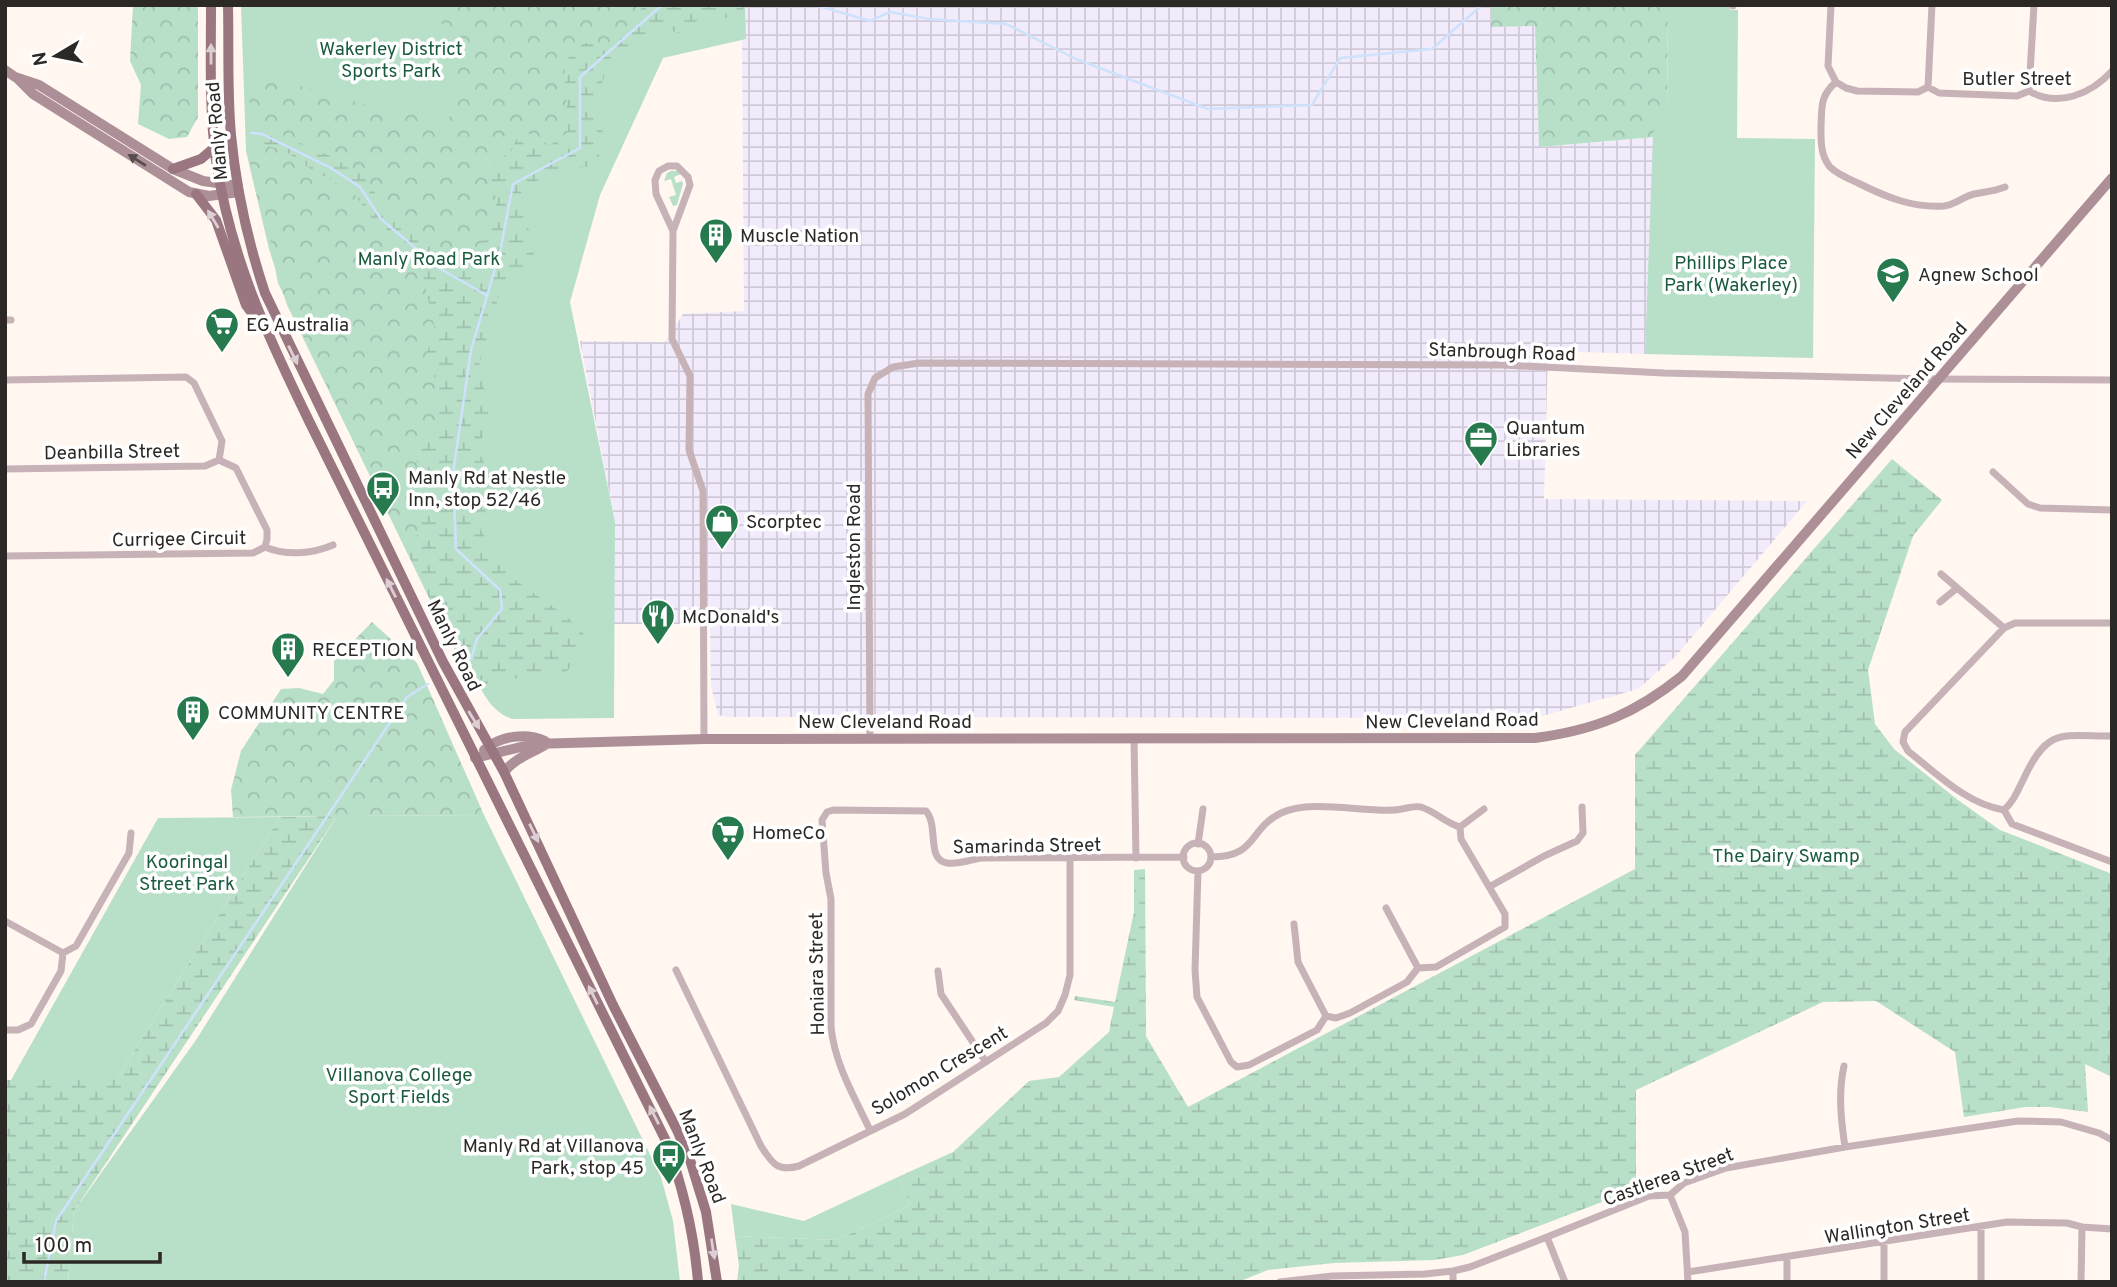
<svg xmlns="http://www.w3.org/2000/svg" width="2117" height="1287" font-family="Overpass,sans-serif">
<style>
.industrial{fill:url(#industrial-grid)}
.green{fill:#b8dfc8}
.forest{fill:url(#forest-crowns)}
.wetland{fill:url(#wetland-marsh)}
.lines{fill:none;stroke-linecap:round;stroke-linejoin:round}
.stream{stroke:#cee2fd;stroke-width:2.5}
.street{stroke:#c7b2b7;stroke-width:7}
.secondary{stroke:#ad9097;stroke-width:10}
.primary{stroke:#9a7780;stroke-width:10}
.oneway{fill:#dccfd3}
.oneway2{fill:#584c4d}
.labels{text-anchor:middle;stroke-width:7;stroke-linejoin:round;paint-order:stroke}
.park-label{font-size:19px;fill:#195b3d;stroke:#fff}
.street-label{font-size:19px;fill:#2b2825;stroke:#fff}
.poi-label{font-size:19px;fill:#2b2825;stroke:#fff;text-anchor:start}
</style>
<defs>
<pattern id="industrial-grid" width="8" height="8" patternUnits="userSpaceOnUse" patternTransform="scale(1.75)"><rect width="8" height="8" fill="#f2ebfc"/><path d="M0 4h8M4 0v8" fill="none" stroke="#d0cad8"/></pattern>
<pattern id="forest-crowns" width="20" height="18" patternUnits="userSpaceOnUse" patternTransform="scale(1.75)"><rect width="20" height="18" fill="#b8dfc8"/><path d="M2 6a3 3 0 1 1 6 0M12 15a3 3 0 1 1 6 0" fill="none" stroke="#9ebfac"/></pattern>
<pattern id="wetland-marsh" width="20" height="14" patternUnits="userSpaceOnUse" patternTransform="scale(1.75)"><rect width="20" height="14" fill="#b8dfc8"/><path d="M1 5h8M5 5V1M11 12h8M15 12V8" fill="none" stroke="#9ebfac"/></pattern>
</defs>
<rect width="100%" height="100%" fill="#fff7f0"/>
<path class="industrial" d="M 745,5 L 1492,5 L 1492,27 L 1535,26 L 1539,147 L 1654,137 L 1645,354 L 1548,351 L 1544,499 L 1807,501 L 1676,656 L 1638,689 L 1535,718 L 726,717 L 718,715 L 711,686 L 710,624 L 614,624 L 615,522 L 580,341 L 665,342 L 683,314 L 744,311 L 742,40 L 746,39 Z"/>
<path class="green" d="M 241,5 L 745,5 L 746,39 L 663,58 L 600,195 L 570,302 L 615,522 L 614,718 L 512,719 C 490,711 483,692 473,674 C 468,664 460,655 453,647 L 287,305 L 269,249 L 246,151 Z
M 1668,5 L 1730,5 L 1730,10 L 1738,10 L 1737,138 L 1815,139 L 1813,358 L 1645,354 L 1654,108 L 1667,110 Z
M 671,171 L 678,171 L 681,174 L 674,177 L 676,183 L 682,181 L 683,184 L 677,205 L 673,206 L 669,197 L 676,195 L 671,179 L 664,181 L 667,173 Z
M 484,815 L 661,1177 L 673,1221 L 680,1282 L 68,1282 L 74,1211 L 196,1040 L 337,816 Z
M 280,817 L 116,1080 L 11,1080 L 158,818 Z
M 898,1177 L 910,1205 L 837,1240 L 735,1236 L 731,1204 L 804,1221 Z"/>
<path class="forest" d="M 133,5 L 198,5 L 198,117 L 187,137 L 169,139 L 138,124 L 141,85 L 130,61 Z
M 437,5 L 644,5 L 613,43 L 584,43 L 566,102 L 568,132 L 549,146 L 536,135 L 485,171 L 497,200 L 489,229 L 477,256 L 453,255 L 418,238 L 384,209 L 365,176 L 332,157 L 262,126 L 251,113 L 246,78 L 268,78 L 320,91 L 363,104 L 389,117 L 411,112 L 445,127 C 465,95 445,40 437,5 Z
M 1492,5 L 1668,5 L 1667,111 L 1654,108 L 1654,137 L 1539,147 L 1535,26 L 1491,27 Z
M 259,142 L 288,153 L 312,170 L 353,192 L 375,223 L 408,251 L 423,275 L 435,330 L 427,353 L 439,393 L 435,435 L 416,447 L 421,533 L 403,544 L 278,283 L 269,234 L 256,193 L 248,152 Z
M 372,622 L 417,663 L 484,815 L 233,817 L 231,790 L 241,751 L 281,689 L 299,688 L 323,694 L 334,680 L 334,661 Z"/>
<path class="wetland" d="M 644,5 L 745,5 L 739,20 L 707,14 L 680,33 L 648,26 L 640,48 L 606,71 L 596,101 L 605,142 L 595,166 L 554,170 L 521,191 L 534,256 L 502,284 L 479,366 L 485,392 L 499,410 L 476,448 C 497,480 490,496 481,530 L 508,575 L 566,616 L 584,634 L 582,654 L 564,674 L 499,680 L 480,690 L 473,673 L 453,647 L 403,544 L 421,533 L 416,447 L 435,435 L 439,393 L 427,353 L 435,330 L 423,275 L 408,251 L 375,223 L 353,192 L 312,170 L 288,153 L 259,142 L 262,126 L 332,157 L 365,176 L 384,209 L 418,238 L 453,255 L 477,256 L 489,229 L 497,200 L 485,171 L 511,151 L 520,132 L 536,135 L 549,146 L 568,133 L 564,62 L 584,43 L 614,43 Z
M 1892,459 L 1942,500 L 1913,536 L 1868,670 L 1875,724 L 1894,749 L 1958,800 L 2000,830 L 2112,874 L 2112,1077 L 2085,1064 L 2088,1112 L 2050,1107 L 2025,1107 L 1964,1117 L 1955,1052 L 1876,1001 L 1823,1002 L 1636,1090 L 1636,1189 L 1463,1255 L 1434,1260 L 1334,1263 L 1268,1270 L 1238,1282 L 737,1282 L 739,1265 L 735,1236 L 837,1240 L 910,1205 L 898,1177 L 953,1152 L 1029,1081 L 1059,1077 L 1109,1032 L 1114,1007 L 1074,1000 L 1075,996 L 1115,1002 L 1134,912 L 1134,870 L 1145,869 L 1146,1036 L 1188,1107 L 1635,869 L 1635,755 Z
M 337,816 L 74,1211 L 68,1282 L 5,1282 L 5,1080 L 116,1080 L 280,817 Z"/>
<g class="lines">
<path class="stream" d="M 815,5 L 870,21 L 890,12 L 929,19 L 1006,24 L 1076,59 L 1208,109 L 1312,105 L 1340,58 L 1432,49 L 1482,5
M 251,133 L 262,134 L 331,168 L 360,187 L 381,219 L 439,268 L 486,295
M 458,668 L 471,659 L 477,639 L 502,609 L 500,590 L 456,549 L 453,473 L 471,350 L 500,252 L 513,184 L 580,148 L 580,77 L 662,5
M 44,1282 L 56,1221 L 407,697 L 428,684"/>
<path class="street" d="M 1831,5 L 1828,66 L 1836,82 C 1820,96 1822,106 1821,126 C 1821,139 1820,155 1830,167 C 1837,174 1849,179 1858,183 C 1886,197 1912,208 1944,206 C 1955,205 1964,196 1974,194 C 1985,192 1995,191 2005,187
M 1733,6 L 1733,5
M 1836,82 L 1846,88 L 1857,91 L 1918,92 L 1928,87 L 1939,93 L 2017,96 L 2029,91 C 2058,108 2091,94 2112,71
M 1928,87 L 1932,5
M 2029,91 L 2034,5
M 673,231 L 690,185 L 688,177 L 677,166 L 668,166 L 659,171 L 655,180 L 656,194 L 673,231 L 672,339 L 690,376 L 689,450 L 703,491 L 704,739
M 5,320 L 11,320
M 5,380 L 186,377 L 194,383 L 222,441 L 219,460 L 236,468 L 267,530 L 267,539 L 265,547 L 253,553 L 5,556
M 5,469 L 205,466 L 219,460
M 1993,472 L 2028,504 L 2040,508 L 2112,510
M 265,547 C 286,556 312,554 333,545
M 1941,574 L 2004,628
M 1940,602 L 1957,588
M 2112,623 L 2015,623 L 2004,628 L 1905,732 L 1903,742 L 1908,751 C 1937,774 1967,804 2004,810 C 2014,801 2018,790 2024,778 C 2048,727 2061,736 2112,736
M 1134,738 L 1136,858
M 870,739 L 868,394 L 875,378 L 893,367 L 919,363 L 1503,365 L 1664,373 L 1928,379 L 2112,380
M 2004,810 L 2012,824 L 2112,862
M 1460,827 L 1484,809
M1183 857a14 14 0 1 1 28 0a14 14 0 1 1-28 0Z
M 1198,844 L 1203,809
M 1198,871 L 1195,970 L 1197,997 L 1231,1062 L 1237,1067 L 1249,1065 L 1317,1030 L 1326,1016 L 1336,1018 L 1350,1013 L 1407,982 L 1418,968 L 1436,967 L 1505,927 L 1505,914 L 1461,839 L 1460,827 C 1445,823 1435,811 1421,807 C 1412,805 1403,810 1394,810 C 1361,812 1310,799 1281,813 C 1248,829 1258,857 1211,857
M 1489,887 L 1544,856 L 1577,841 L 1583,833 L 1582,807
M 1386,908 L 1418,968
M 5,921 L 63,953
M 1294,924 L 1298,962 L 1326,1016
M 676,970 L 761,1146 C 772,1163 777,1172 799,1166 L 905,1114 L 1046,1023 L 1058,1011 L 1065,995 L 1070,975 L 1070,858
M 938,971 L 941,994 L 986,1062
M 5,1030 L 18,1030 L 31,1024 L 61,971 L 63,953 L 76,946 L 129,853 L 131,833
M 1844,1066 C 1838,1093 1841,1120 1845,1147
M 870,1130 C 854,1096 835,1065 831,1027 L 831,899 L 826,873 L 822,820 L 827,812 L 833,810 L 926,811 C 939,826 926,860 947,863 C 957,865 970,860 981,858 L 1184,857
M 1670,1195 L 1685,1232 L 1688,1282
M 1981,1228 L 1981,1282
M 1547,1237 L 1565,1282
M 1884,1242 L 1884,1282
M 1787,1258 L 1787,1282
M 1688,1272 L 2007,1222 L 2067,1223 L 2082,1227 L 2112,1229
M 1280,1282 L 1332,1276 L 1425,1274 L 1453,1271 L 1470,1267 L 1547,1237 L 1649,1196 L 1670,1195 L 1684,1183 L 1726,1168 L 1845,1147 L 2018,1121 L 2061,1122 L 2099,1133 L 2112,1140
M 1453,1282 L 1453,1271
M 2081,1282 L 2082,1227"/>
<path class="secondary" d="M 5,70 L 15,77 L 39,85 L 173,169 L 203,181 L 238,186
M 18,79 L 33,94 L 189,192 L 209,196 L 239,192
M 484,750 C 500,736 526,732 545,741
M 475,758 L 533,744 L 704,739 L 1535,738 C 1595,730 1635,714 1682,676 L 2112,178
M 504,772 C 516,757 533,753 548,743"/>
<path class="primary" d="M 211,5 C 211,57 209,109 216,160 C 230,256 267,335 309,421 L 666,1141 C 683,1187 694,1233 698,1282
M 228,5 C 229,48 227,92 231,135 C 236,188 248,242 265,293 L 443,662 L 504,772 L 613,1005 L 677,1130 L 690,1160 L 706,1212 L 717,1282
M 173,169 L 201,159 L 215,147
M 196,194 L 216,220 L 246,305 L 257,320"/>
</g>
<defs><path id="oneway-solid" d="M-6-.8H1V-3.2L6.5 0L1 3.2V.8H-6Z" transform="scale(1.75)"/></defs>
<g class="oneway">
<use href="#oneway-solid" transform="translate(211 54) rotate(-90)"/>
<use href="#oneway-solid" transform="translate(213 219) rotate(-121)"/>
<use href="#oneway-solid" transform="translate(293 355) rotate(64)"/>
<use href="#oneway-solid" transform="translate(391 588) rotate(-117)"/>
<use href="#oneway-solid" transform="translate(474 720) rotate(58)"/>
<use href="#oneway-solid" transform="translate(534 833) rotate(64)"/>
<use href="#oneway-solid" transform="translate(593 995) rotate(-116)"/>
<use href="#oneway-solid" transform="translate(654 1115) rotate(-117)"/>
<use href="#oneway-solid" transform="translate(713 1249) rotate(81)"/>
</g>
<use class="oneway2" href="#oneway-solid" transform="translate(137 160) rotate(-148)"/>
<defs>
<g id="building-pin" transform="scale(1.75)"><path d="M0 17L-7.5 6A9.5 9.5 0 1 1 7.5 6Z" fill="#267a4d" stroke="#fff"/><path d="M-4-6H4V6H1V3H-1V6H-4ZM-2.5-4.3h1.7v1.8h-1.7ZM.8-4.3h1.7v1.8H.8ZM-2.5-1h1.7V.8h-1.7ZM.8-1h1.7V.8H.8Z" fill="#fff"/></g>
<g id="school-pin" transform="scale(1.75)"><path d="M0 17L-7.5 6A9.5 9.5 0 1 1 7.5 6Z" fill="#267a4d" stroke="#fff"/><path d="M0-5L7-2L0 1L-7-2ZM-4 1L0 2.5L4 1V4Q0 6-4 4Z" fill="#fff"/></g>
<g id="supermarket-pin" transform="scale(1.75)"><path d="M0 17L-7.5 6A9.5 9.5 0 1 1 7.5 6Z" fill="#267a4d" stroke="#fff"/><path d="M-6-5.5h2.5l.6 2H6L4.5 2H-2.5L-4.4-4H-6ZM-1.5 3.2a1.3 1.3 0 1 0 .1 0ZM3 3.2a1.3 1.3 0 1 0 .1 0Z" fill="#fff"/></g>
<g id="office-pin" transform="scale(1.75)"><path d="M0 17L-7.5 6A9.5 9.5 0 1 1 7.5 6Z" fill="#267a4d" stroke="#fff"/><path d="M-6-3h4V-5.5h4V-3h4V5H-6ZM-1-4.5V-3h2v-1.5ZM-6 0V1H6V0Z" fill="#fff"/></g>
<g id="bus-pin" transform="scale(1.75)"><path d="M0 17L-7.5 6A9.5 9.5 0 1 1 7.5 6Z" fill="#267a4d" stroke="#fff"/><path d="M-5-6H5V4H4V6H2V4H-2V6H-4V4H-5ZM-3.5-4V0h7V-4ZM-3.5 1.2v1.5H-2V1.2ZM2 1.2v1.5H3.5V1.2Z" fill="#fff"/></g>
<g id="shop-pin" transform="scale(1.75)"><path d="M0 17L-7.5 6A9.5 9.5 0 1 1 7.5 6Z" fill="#267a4d" stroke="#fff"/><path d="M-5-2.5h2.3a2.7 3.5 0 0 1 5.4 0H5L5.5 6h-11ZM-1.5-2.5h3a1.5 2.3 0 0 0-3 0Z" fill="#fff"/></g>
<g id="restaurant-pin" transform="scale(1.75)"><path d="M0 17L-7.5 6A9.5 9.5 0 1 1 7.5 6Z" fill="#267a4d" stroke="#fff"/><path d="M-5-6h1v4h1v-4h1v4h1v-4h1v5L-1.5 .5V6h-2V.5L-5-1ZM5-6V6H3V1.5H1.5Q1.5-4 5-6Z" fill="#fff"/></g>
</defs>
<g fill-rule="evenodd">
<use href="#building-pin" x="716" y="235"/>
<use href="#school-pin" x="1893" y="274"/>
<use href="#supermarket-pin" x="222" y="324"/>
<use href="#office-pin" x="1481" y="438"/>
<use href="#bus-pin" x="383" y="488"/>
<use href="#shop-pin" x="722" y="521"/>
<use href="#restaurant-pin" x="658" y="616"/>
<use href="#building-pin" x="288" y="649"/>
<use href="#building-pin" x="193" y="712"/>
<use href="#supermarket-pin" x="728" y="832"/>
<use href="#bus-pin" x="669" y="1156"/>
</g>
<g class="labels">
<g class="park-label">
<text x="391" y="55">Wakerley District<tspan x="391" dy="22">Sports Park</tspan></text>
<text x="429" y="265">Manly Road Park</text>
<text x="1731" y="269">Phillips Place<tspan x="1731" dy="22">Park (Wakerley)</tspan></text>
<text x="1786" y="862">The Dairy Swamp</text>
<text x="187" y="868">Kooringal<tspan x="187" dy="22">Street Park</tspan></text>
<text x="399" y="1081">Villanova College<tspan x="399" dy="22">Sport Fields</tspan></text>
</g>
<g class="street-label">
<text x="2017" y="85">Butler Street</text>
<text transform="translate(216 131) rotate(-95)" y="7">Manly Road</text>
<text transform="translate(1502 351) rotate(2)" y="7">Stanbrough Road</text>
<text transform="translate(1906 390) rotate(-49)" y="7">New Cleveland Road</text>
<text transform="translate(112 451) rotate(-1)" y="7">Deanbilla Street</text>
<text transform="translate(179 538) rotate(-1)" y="7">Currigee Circuit</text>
<text transform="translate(853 547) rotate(-90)" y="7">Ingleston Road</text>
<text transform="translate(455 645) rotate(64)" y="7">Manly Road</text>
<text transform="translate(1452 720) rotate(-1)" y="7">New Cleveland Road</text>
<text x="885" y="728">New Cleveland Road</text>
<text transform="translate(1027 845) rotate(-1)" y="7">Samarinda Street</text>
<text transform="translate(816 974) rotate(-91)" y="7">Honiara Street</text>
<text transform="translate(939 1070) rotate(-31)" y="7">Solomon Crescent</text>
<text transform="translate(703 1156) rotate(69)" y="7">Manly Road</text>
<text transform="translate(1668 1176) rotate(-20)" y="7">Castlerea Street</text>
<text transform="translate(1897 1225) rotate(-9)" y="7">Wallington Street</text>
</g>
<g class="poi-label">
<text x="740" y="242">Muscle Nation</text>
<text x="1918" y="281">Agnew School</text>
<text x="246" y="331">EG Australia</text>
<text x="1506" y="434">Quantum<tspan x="1506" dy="22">Libraries</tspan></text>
<text x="408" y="484">Manly Rd at Nestle<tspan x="408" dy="22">Inn, stop 52/46</tspan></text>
<text x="746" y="528">Scorptec</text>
<text x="682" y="623">McDonald's</text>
<text x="312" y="656">RECEPTION</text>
<text x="218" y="719">COMMUNITY CENTRE</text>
<text x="752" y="839">HomeCo</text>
<text x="644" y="1152" text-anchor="end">Manly Rd at Villanova<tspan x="644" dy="22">Park, stop 45</tspan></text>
</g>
</g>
<rect width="2117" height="1287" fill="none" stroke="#2b2825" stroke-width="14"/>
<g transform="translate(56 56) rotate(260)" stroke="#ffffff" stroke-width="5" paint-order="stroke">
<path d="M0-5L12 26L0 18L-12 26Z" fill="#2b2825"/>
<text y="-10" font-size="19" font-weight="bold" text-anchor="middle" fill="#2b2825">N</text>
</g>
<path d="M24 1252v10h136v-10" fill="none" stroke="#2b2825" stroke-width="3.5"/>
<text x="35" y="1252" font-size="21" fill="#2b2825" stroke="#ffffff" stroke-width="5" paint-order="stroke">100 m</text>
</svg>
